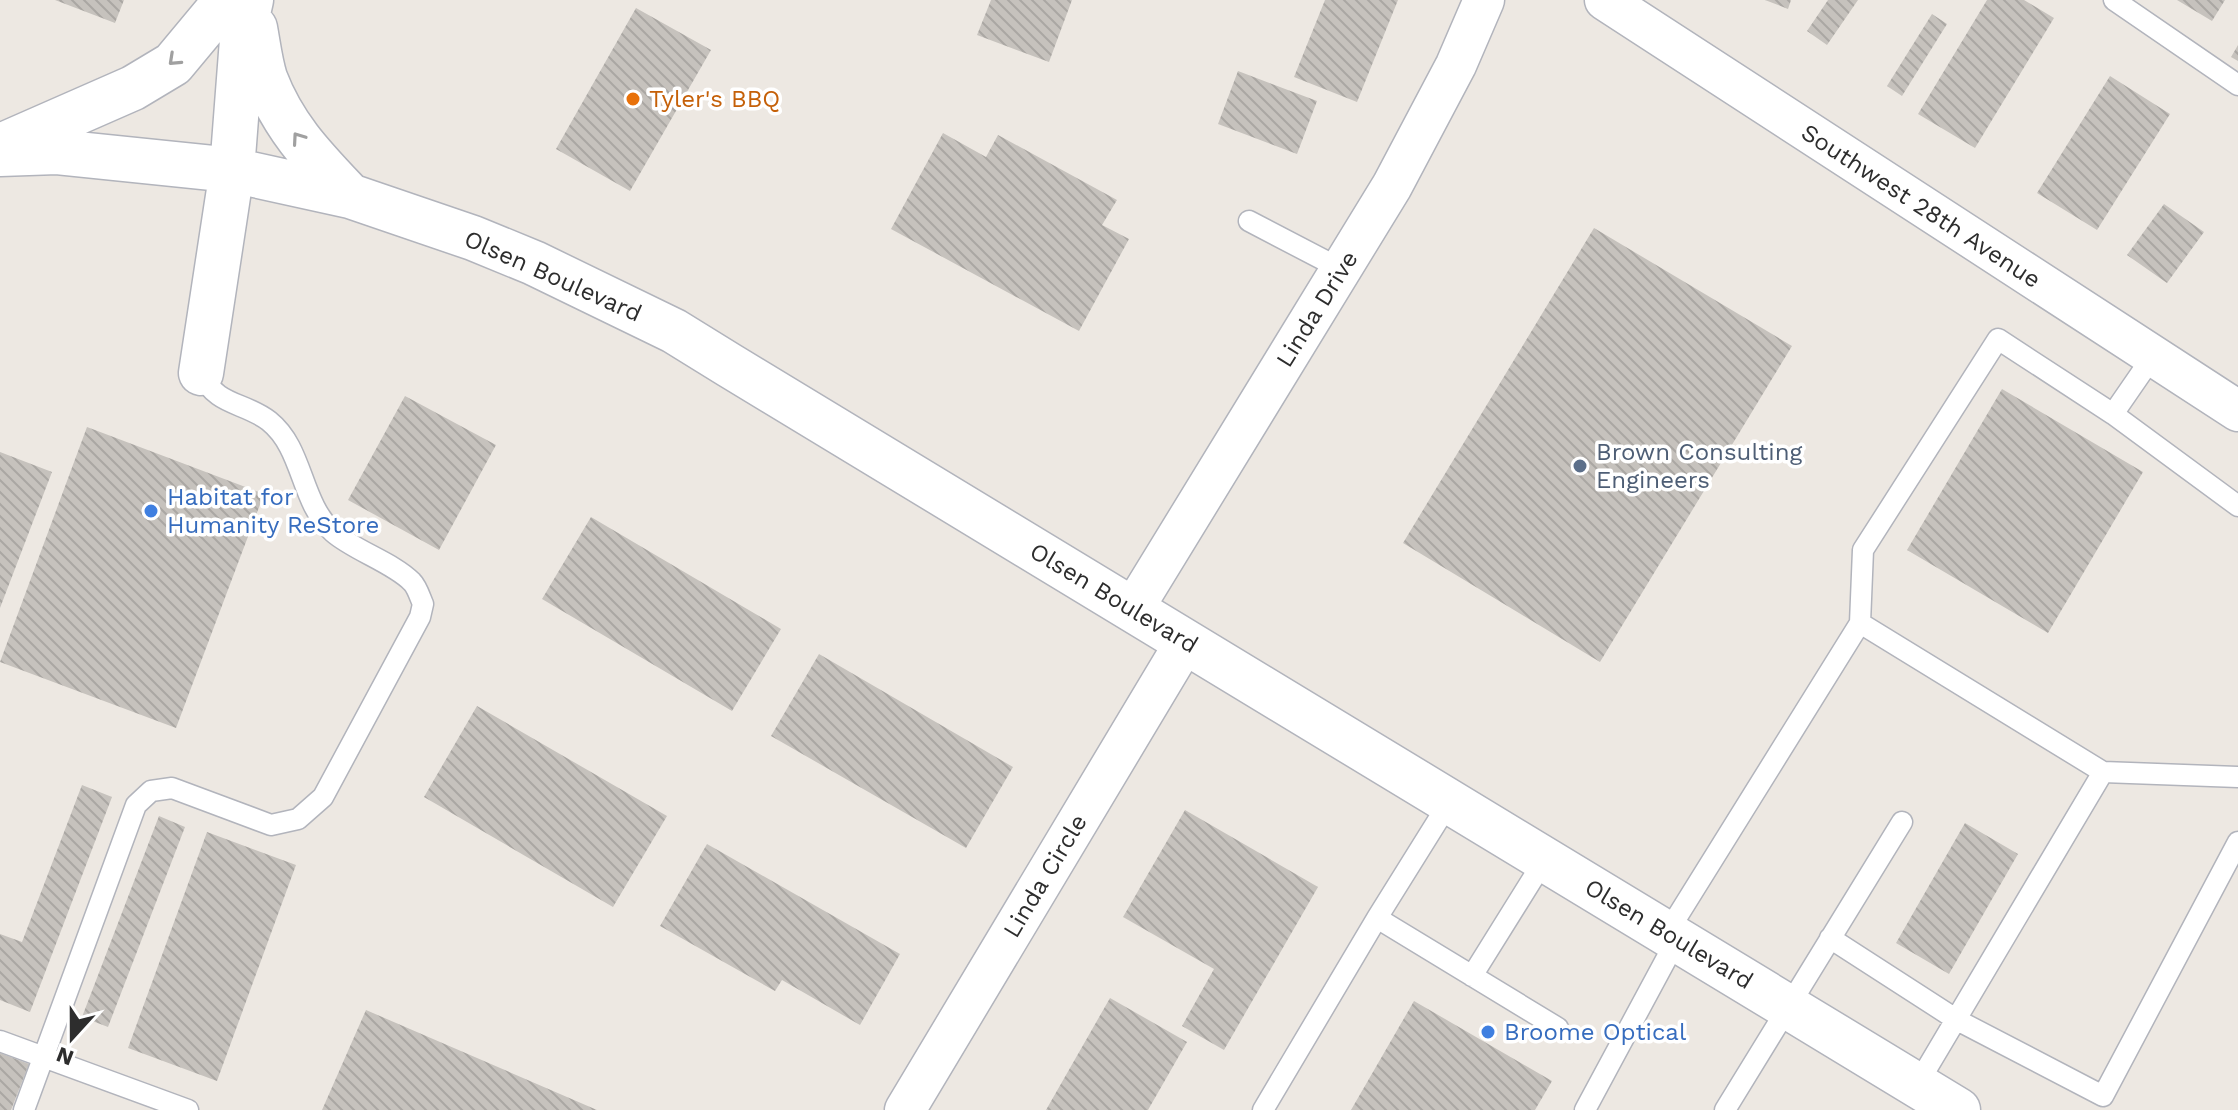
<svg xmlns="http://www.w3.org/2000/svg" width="2238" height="1110" font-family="'Work Sans',sans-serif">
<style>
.building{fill:url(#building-back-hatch)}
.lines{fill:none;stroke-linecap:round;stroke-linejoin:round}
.lane-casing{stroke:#b2b4bc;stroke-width:23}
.street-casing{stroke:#b2b4bc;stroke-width:43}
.secondary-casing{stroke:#b2b4bc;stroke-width:47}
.lane{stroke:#fff;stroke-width:20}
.street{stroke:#fff;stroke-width:40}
.secondary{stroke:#fff;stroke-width:44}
.oneway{stroke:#a0a0a0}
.food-dot{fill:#e8710a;stroke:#fff;stroke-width:3}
.service-dot{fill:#5c6f8a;stroke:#fff;stroke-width:3}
.shop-dot{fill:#3f7fe0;stroke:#fff;stroke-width:3}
.labels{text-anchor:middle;stroke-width:7;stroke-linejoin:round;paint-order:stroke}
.food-label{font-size:24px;fill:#c56008;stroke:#fff;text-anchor:start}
.street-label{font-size:24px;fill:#2d2d2d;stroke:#fff}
.service-label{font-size:24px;fill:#4e5e75;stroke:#fff;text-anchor:start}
.shop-label{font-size:24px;fill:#366cbe;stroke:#fff;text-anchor:start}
</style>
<defs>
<pattern id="building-back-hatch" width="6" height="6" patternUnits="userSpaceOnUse" patternTransform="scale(2)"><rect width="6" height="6" fill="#c6c2bd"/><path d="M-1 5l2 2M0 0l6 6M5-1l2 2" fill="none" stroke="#aaa7a3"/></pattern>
</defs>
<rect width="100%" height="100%" fill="#ede8e2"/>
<path class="building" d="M 55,0 L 124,0 L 115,23 Z
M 991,0 L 1072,0 L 1049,62 L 977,35 Z
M 1325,0 L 1398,0 L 1357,102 L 1294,77 Z
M 1765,0 L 1791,0 L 1788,9 Z
M 1828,0 L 1858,0 L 1827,45 L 1807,31 Z
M 1987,0 L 2024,0 L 2054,18 L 1975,148 L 1918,114 Z
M 2177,0 L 2225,0 L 2212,21 Z
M 636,8 L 711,50 L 630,191 L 556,149 Z
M 1932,14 L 1947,24 L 1902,96 L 1887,86 Z
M 2238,45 L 2238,61 L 2231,57 Z
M 1238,71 L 1317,101 L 1297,154 L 1218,124 Z
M 2110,76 L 2170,114 L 2097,230 L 2037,193 Z
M 943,133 L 986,157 L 998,135 L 1117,200 L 1102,225 L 1129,239 L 1079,331 L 891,229 Z
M 2164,204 L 2204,232 L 2167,283 L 2127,255 Z
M 1594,228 L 1792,346 L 1600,662 L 1403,543 Z
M 2002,389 L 2143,472 L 2048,633 L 1907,550 Z
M 405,396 L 496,445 L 439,550 L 348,500 Z
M 87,427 L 264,494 L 176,728 L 0,662 Z
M 0,452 L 52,472 L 0,608 Z
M 591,517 L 781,629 L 732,711 L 542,599 Z
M 819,654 L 1013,767 L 966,848 L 771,736 Z
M 477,706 L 667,816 L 613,907 L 424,797 Z
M 82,785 L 112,797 L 30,1012 L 0,1000 L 0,934 L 22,942 Z
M 1185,810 L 1318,887 L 1224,1050 L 1182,1026 L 1214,969 L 1123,917 Z
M 159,816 L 185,827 L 108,1027 L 82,1017 Z
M 1965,823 L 2018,854 L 1949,974 L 1896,943 Z
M 207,832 L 296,865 L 217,1081 L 128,1048 Z
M 707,844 L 900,954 L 860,1025 L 782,980 L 775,991 L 660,926 Z
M 1110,998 L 1187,1042 L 1148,1110 L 1046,1110 Z
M 1414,1001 L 1552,1081 L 1535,1110 L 1351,1110 Z
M 366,1010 L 597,1110 L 322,1110 Z
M 0,1053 L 29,1064 L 11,1110 L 0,1110 Z"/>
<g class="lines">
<g class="lane-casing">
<path id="lane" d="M 2114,0 L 2238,85
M 1249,221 L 1341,269
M 2113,414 L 2238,506
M 1860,623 L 1863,550 L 1998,339 L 2113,414 L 2153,356
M 1377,918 L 1450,801
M 1667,933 L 1860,623 L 2103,772 L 2238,777
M 1830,938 L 1957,1020 L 2103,1096 L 2238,842
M 1472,976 L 1545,859
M 0,1041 L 188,1110
M 1917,1085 L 2103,772
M 24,1110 L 136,805 L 151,791 L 172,788 L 271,825 L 298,819 L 323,797 L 420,617 L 423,604 C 420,597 417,587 412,582 C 394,563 353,550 333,532 C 300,502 304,449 269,421 C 243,401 217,407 201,373
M 1263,1110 L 1377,918 L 1558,1028
M 1585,1110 L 1677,939
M 1725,1110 L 1902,822"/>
</g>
<g class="street-casing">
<path id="street" d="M 1605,0 L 2238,411
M 1133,609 L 1392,186 L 1456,65 L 1484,0
M 905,1110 L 1186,641"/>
</g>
<g class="secondary-casing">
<path id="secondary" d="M 255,28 C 258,44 260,62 265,78 C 284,128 314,158 350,196
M 3,145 L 133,88 L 173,64 L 218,10 L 223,0
M 0,154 L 57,152 L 232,170 L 350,196 L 473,238 L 534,263 L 674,331 L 729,365 L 1958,1110
M 201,373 L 232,170 L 242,40 L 251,0"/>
</g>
<use href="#lane" class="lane"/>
<use href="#street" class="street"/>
<use href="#secondary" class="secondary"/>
</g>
<defs><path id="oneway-chevron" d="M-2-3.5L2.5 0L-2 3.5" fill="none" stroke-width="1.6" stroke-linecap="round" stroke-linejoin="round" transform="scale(2)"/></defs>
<g class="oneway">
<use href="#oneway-chevron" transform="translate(174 60) rotate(137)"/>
<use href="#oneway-chevron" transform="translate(298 138) rotate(-125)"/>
</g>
<circle class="food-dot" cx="633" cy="99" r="8"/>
<circle class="service-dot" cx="1580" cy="466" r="8"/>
<g class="shop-dot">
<circle cx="151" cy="511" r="8"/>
<circle cx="1488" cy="1032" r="8"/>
</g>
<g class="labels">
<g class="food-label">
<text x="649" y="107">Tyler's BBQ</text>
</g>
<g class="street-label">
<text transform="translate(1921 206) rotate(33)" y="8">Southwest 28th Avenue</text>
<text transform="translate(553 276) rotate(24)" y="8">Olsen Boulevard</text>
<text transform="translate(1317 309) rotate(-58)" y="8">Linda Drive</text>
<text transform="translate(1114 598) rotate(31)" y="8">Olsen Boulevard</text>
<text transform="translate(1045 876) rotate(-59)" y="8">Linda Circle</text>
<text transform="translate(1669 934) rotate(31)" y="8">Olsen Boulevard</text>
</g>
<g class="service-label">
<text x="1596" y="460">Brown Consulting<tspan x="1596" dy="28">Engineers</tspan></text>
</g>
<g class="shop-label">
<text x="167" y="505">Habitat for<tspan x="167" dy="28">Humanity ReStore</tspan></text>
<text x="1504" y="1040">Broome Optical</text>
</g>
</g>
<g transform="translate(72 1038) rotate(201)" stroke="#ffffff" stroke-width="6" paint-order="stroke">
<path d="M0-6L14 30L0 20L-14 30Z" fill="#2d2d2d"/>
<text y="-12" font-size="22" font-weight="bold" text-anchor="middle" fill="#2d2d2d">N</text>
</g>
</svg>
